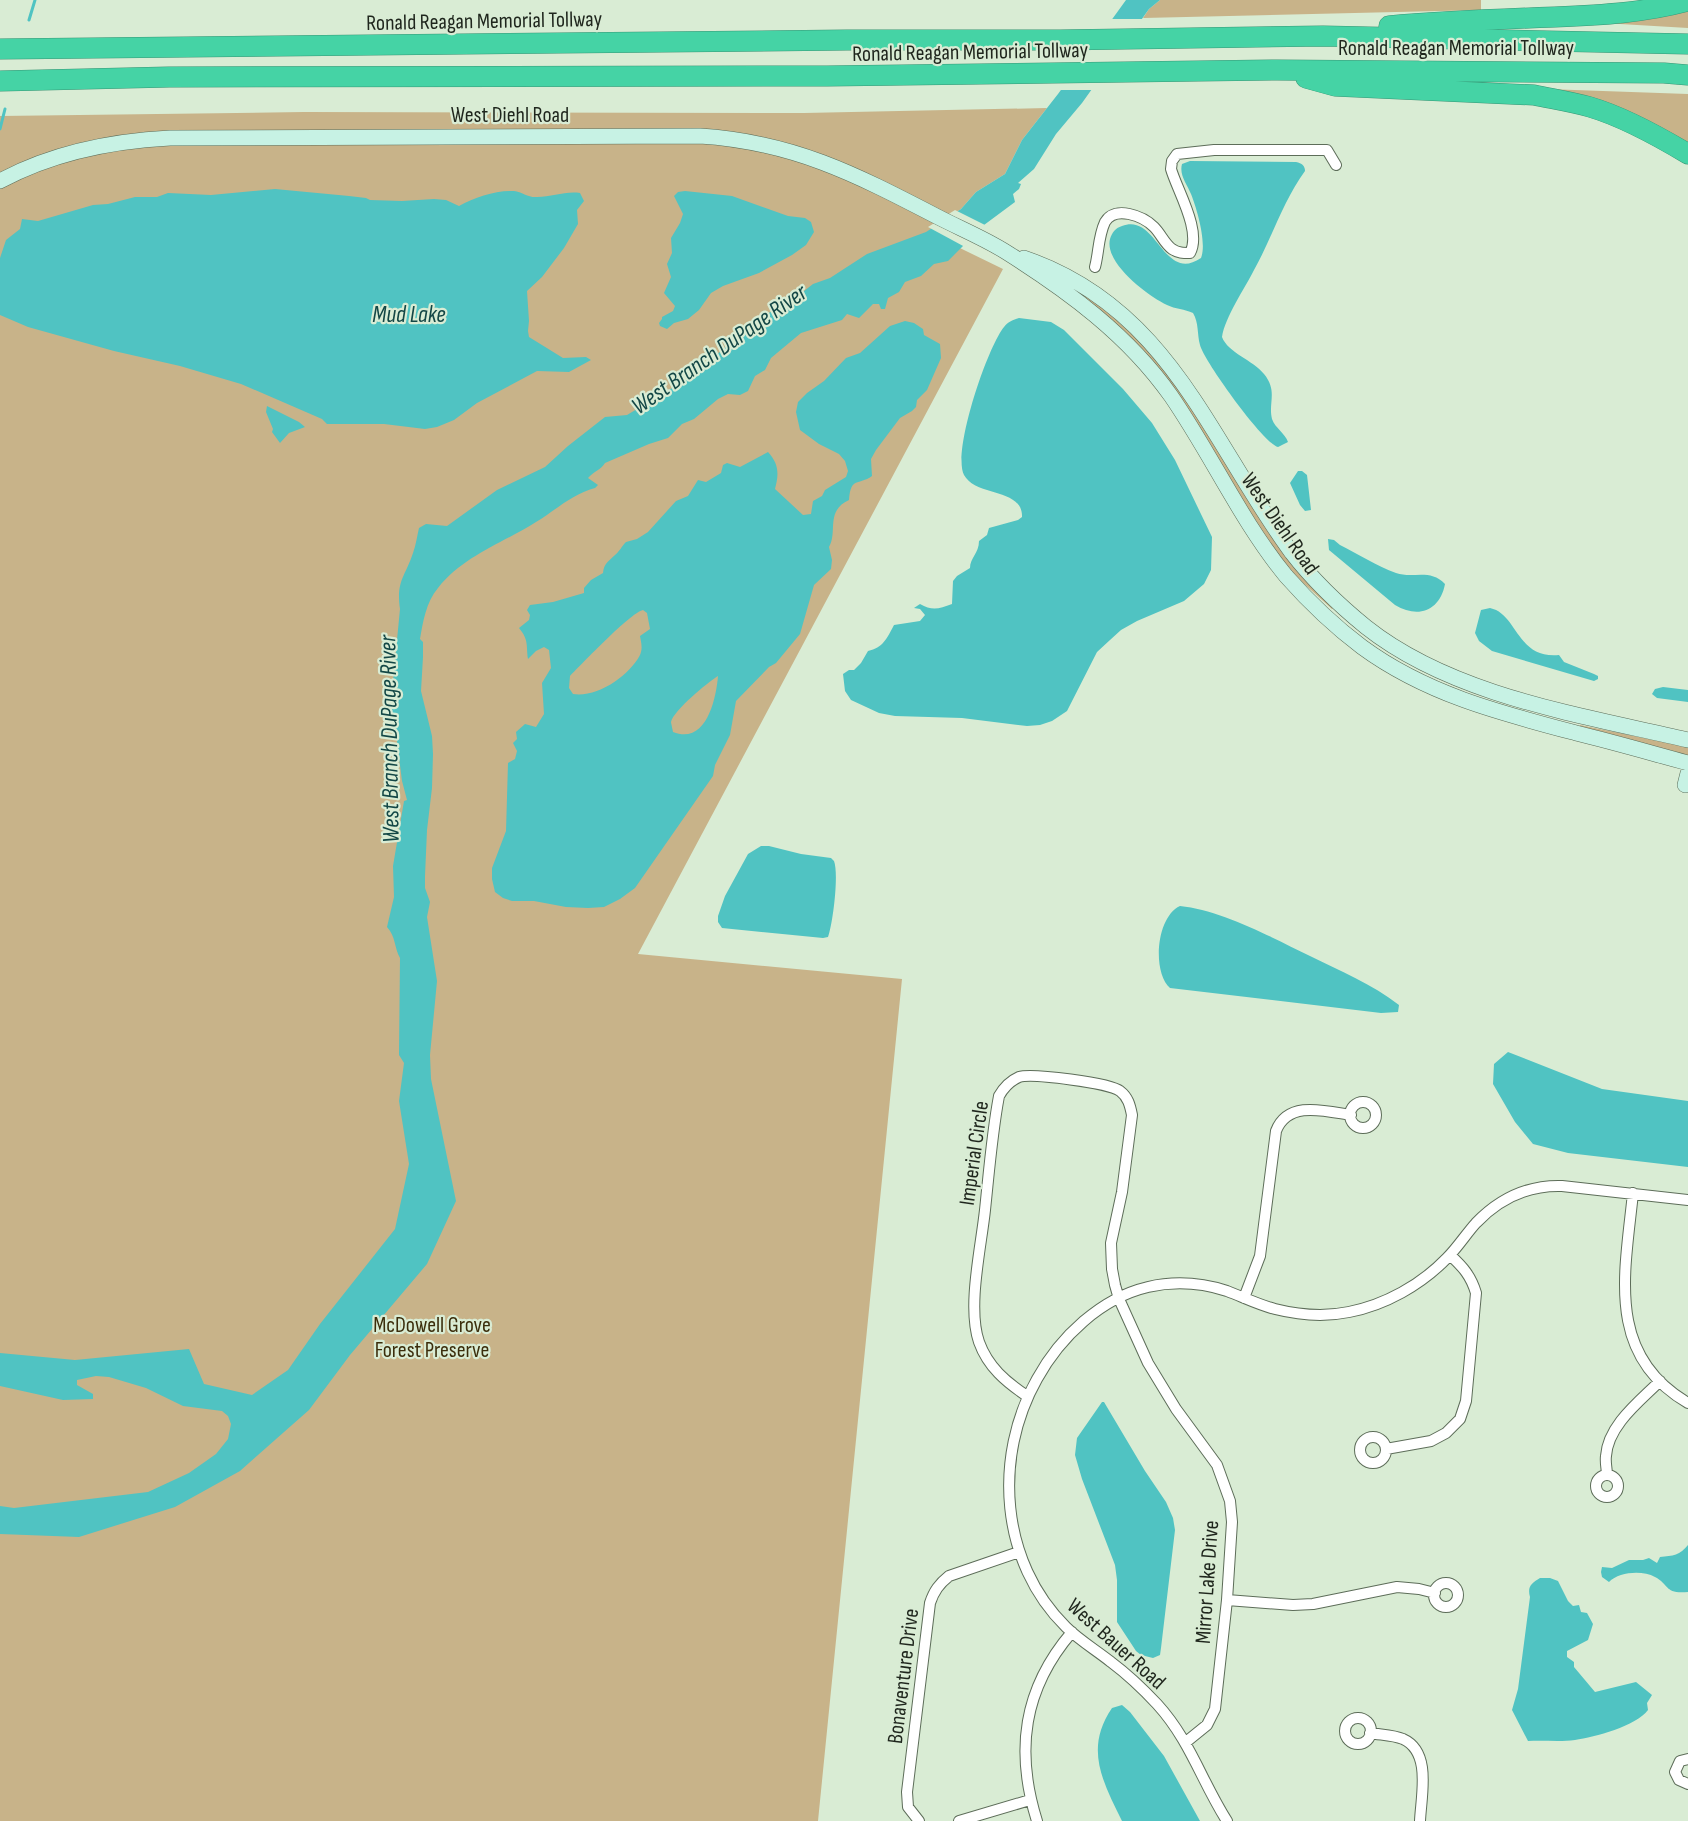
<svg xmlns="http://www.w3.org/2000/svg" width="1688" height="1821" font-family="'Sofia Sans Condensed',sans-serif">
<style>
.green{fill:#c8b389}
.water{fill:#50c3c2;fill-rule:evenodd}
.pier{fill:#d9ecd4}
.lines{fill:none;stroke-linecap:round;stroke-linejoin:round}
.stream{stroke:#50c3c2;stroke-width:3}
.street-casing{stroke:#5d6d59;stroke-width:12}
.secondary-casing{stroke:#5d6d59;stroke-width:16}
.highway-casing{stroke:#389675;stroke-width:21}
.street{stroke:#fff;stroke-width:10}
.secondary{stroke:#c7f2e4;stroke-width:15}
.highway{stroke:#45d3a5;stroke-width:20}
.labels{text-anchor:middle;stroke-width:4.5;stroke-linejoin:round;paint-order:stroke}
.street-label{font-size:22px;fill:#1f261d;stroke:#d9ecd4}
.park-label{font-size:22px;fill:#3b2d0b;stroke:#d9ecd4}
.water-label{font-size:24px;font-style:italic;fill:#134746;stroke:#d9ecd4}
</style>
<rect width="100%" height="100%" fill="#d9ecd4"/>
<path class="green" d="M 1160,0 L 1481,0 L 1481,10 L 1143,18 L 1149,9 Z
M 1688,8 L 1688,28 L 1603,23 Z
M 1546,89 L 1688,94 L 1688,143 Z
M 1047,108 L 1022,140 L 1005,174 L 976,192 L 961,209 L 927,232 L 1003,269 L 638,954 L 902,979 L 818,1821 L 0,1821 L 0,116 L 304,112 L 804,113 Z
M 1080,292 L 1103,308 L 1148,347 L 1334,607 L 1332,609 L 1290,571 L 1280,560 L 1182,405 L 1079,294 Z
M 1580,725 L 1688,747 L 1688,757 L 1579,727 Z"/>
<path class="water" d="M 1126,0 L 1160,0 L 1149,9 L 1082,103 L 1056,134 L 1034,169 L 1018,183 L 1021,184 L 1019,189 L 1013,194 L 1015,202 L 984,225 L 948,261 L 934,264 L 921,276 L 905,282 L 899,292 L 888,298 L 885,309 L 881,309 L 879,304 L 873,304 L 859,318 L 847,314 L 842,320 L 801,333 L 771,358 L 765,370 L 755,376 L 748,391 L 740,395 L 728,394 L 718,399 L 694,419 L 682,424 L 668,438 L 649,444 L 605,463 C 601,470 594,471 588,478 L 598,485 L 595,488 C 572,494 556,510 536,522 C 503,543 463,556 438,588 C 426,602 423,622 420,639 L 423,642 L 423,657 L 421,691 L 432,736 L 433,754 L 432,788 L 427,830 L 425,876 L 425,888 L 430,902 L 427,917 L 437,981 L 430,1055 L 431,1079 L 456,1201 L 427,1264 L 350,1355 L 309,1410 L 240,1471 L 175,1507 L 79,1537 L 0,1534 L 0,1506 L 14,1508 L 148,1492 L 189,1473 L 216,1454 L 228,1439 L 231,1424 L 228,1416 L 222,1411 L 183,1406 L 146,1388 L 109,1377 L 96,1376 L 77,1380 L 77,1385 L 93,1394 L 93,1399 L 63,1400 L 0,1386 L 0,1353 L 75,1360 L 189,1349 L 204,1384 L 252,1395 L 288,1370 L 320,1324 L 395,1229 L 409,1164 L 399,1101 L 404,1063 L 399,1055 L 400,958 C 394,947 396,937 387,927 L 394,897 L 393,866 L 404,801 L 407,800 L 402,781 L 396,734 L 390,712 L 400,609 C 396,581 405,577 413,553 C 416,545 417,536 419,528 L 426,524 L 447,526 L 497,490 L 545,467 L 568,446 L 605,417 L 627,415 L 709,366 L 709,361 L 762,317 L 799,295 L 813,284 L 830,278 L 867,254 L 926,232 L 961,209 L 976,192 L 1005,174 L 1022,140 L 1058,94 Z
M 1190,161 L 1296,162 C 1302,163 1305,166 1305,171 C 1283,201 1272,238 1254,270 C 1245,288 1225,317 1222,337 C 1228,353 1253,360 1264,374 C 1278,391 1268,403 1272,419 C 1275,428 1285,433 1288,442 L 1278,447 C 1264,444 1204,361 1200,345 C 1197,334 1199,323 1193,313 C 1185,309 1175,309 1167,305 C 1148,296 1104,263 1110,239 C 1112,233 1115,228 1122,226 C 1157,212 1163,284 1201,258 C 1207,243 1197,209 1191,194 C 1187,184 1179,175 1182,164 Z
M 275,189 L 349,196 L 366,198 L 370,200 L 402,201 L 434,199 L 446,200 L 459,206 C 475,197 496,190 514,191 C 522,192 529,198 537,197 C 552,197 565,191 580,193 L 584,201 L 577,210 L 578,224 L 564,248 L 542,277 L 527,291 L 529,321 L 528,331 L 529,337 L 563,358 L 586,357 L 591,360 L 569,372 L 537,371 L 477,403 L 454,420 L 437,427 L 425,429 L 384,424 L 327,424 L 322,419 L 241,384 L 180,366 L 114,351 L 28,327 L 0,315 L 0,258 L 6,240 L 20,229 L 22,219 L 38,221 L 93,205 L 108,204 L 135,197 L 157,197 L 168,193 L 211,195 Z
M 685,191 L 732,196 L 788,216 L 805,218 L 811,222 L 814,232 L 806,245 L 792,255 L 759,273 L 723,286 L 711,293 L 699,310 L 688,319 L 674,323 L 667,329 L 660,326 L 659,323 L 662,319 L 662,317 L 673,311 L 675,306 L 664,293 L 671,277 L 667,264 L 672,253 L 671,238 L 680,223 L 683,214 L 674,196 L 678,192 Z
M 1019,318 L 1051,322 L 1064,330 L 1123,389 L 1152,423 L 1175,460 L 1212,537 L 1211,570 L 1204,584 L 1184,601 L 1137,621 L 1121,630 L 1110,640 L 1097,652 L 1067,711 L 1052,721 L 1040,725 L 1027,726 L 962,718 L 895,716 L 879,713 L 851,700 L 845,691 L 843,674 L 849,670 L 854,670 L 861,663 L 868,651 C 883,648 887,638 894,625 L 920,621 L 925,615 L 920,609 L 914,608 L 920,604 C 932,611 939,609 952,604 L 953,581 L 957,576 L 970,568 C 970,558 979,553 979,541 L 987,535 L 989,528 L 1018,520 L 1022,517 C 1023,488 976,497 964,475 C 952,452 987,348 1004,327 C 1008,322 1013,320 1019,318 Z
M 905,321 L 914,323 L 923,329 L 924,335 L 940,344 L 941,358 L 927,390 L 917,400 L 916,407 L 912,411 L 900,418 L 876,450 L 871,459 L 872,476 C 858,486 851,476 849,500 C 825,511 838,532 829,547 L 832,560 L 831,569 L 814,585 L 800,634 L 776,663 L 769,667 L 736,701 L 730,735 L 715,765 L 713,776 L 635,888 L 620,899 L 604,907 L 588,908 L 566,907 L 534,901 L 512,901 L 503,898 L 495,892 L 492,879 L 492,868 L 506,831 L 508,763 L 515,759 L 517,751 L 513,743 L 517,739 L 516,732 L 525,724 L 536,727 L 544,714 L 542,683 L 551,668 L 549,650 L 544,647 L 536,651 L 528,659 C 526,645 529,640 519,628 L 529,620 L 530,615 L 527,610 L 530,605 L 553,602 L 584,593 L 584,588 L 591,580 L 603,573 C 604,563 609,561 615,555 C 619,552 622,546 626,542 L 637,539 L 648,532 L 676,501 L 688,496 L 698,480 L 706,482 L 721,473 L 723,465 L 727,463 L 740,467 L 768,452 C 779,464 779,474 775,489 L 803,515 L 811,514 L 813,501 L 822,496 L 825,490 L 846,477 L 848,471 L 845,461 L 839,454 L 819,444 L 800,430 L 796,412 L 798,402 L 807,393 L 824,381 L 846,358 L 860,353 L 890,326 ZM 643,610 L 647,613 L 650,629 L 640,636 C 641,642 643,648 640,655 C 629,676 597,698 573,694 L 569,688 L 570,676 C 582,664 630,613 643,610 ZM 718,676 C 716,700 706,745 673,732 C 673,731 671,723 671,722 C 674,710 707,683 718,676 Z
M 267,406 L 299,422 L 305,427 L 289,433 L 280,443 L 272,432 L 273,429 L 266,412 Z
M 1298,471 L 1302,471 L 1307,475 L 1311,510 L 1305,511 L 1300,505 L 1290,483 Z
M 1328,539 L 1334,540 L 1340,545 C 1358,554 1377,566 1396,573 C 1413,579 1430,568 1445,584 C 1440,611 1418,619 1395,605 L 1329,550 Z
M 1490,608 C 1518,614 1516,659 1559,655 L 1564,662 L 1594,674 L 1598,676 L 1598,679 L 1594,681 L 1492,651 L 1479,641 L 1475,633 L 1481,610 Z
M 1663,687 L 1688,690 L 1688,702 L 1657,698 L 1652,694 L 1655,689 Z
M 761,846 L 769,846 L 801,854 L 831,858 L 834,861 C 839,874 833,923 828,937 L 823,938 L 722,928 L 718,922 L 718,916 L 725,896 L 748,854 Z
M 1180,906 C 1221,910 1273,938 1310,956 C 1340,971 1372,984 1399,1005 L 1398,1012 L 1381,1013 L 1170,988 C 1152,972 1156,917 1180,906 Z
M 1508,1052 L 1602,1089 L 1688,1101 L 1688,1167 L 1568,1153 L 1533,1144 L 1515,1122 L 1493,1084 L 1494,1064 Z
M 1102,1402 L 1104,1402 L 1145,1471 L 1166,1502 L 1173,1518 L 1175,1530 L 1161,1648 L 1160,1655 L 1153,1658 L 1141,1655 L 1136,1651 L 1117,1622 L 1117,1580 L 1115,1565 L 1082,1479 L 1075,1455 L 1077,1438 Z
M 1688,1545 L 1688,1592 C 1664,1594 1670,1585 1655,1577 C 1642,1570 1619,1572 1609,1582 L 1602,1577 L 1601,1572 L 1602,1567 L 1612,1568 L 1629,1560 L 1643,1560 L 1649,1558 L 1657,1563 L 1660,1557 C 1673,1556 1680,1555 1688,1545 Z
M 1540,1578 L 1550,1578 L 1558,1581 L 1568,1601 L 1573,1606 L 1579,1605 L 1581,1612 L 1587,1613 L 1593,1624 L 1588,1640 L 1567,1651 L 1567,1657 L 1574,1662 L 1574,1667 L 1595,1692 L 1636,1682 L 1652,1695 L 1647,1703 L 1648,1710 C 1636,1726 1595,1737 1575,1740 C 1560,1742 1543,1740 1528,1741 L 1512,1710 L 1518,1689 L 1530,1597 C 1527,1586 1532,1583 1540,1578 Z
M 1122,1705 L 1130,1712 L 1164,1756 L 1200,1821 L 1122,1821 C 1103,1782 1084,1749 1112,1708 Z"/>
<path class="pier" d="M 1109,19 L 1147,19 L 1094,90 L 1057,90 Z
M 955,210 L 987,226 L 965,247 L 928,227 Z"/>
<g class="lines">
<path class="stream" d="M 29,20 L 35,0
M 0,129 L 5,109"/>
<g class="street-casing">
<path id="street" d="M 1095,267 C 1099,252 1098,237 1105,222 C 1115,205 1143,216 1154,227 C 1161,234 1164,243 1172,249 C 1178,253 1183,253 1190,253 C 1202,231 1177,190 1171,169 L 1172,161 L 1177,154 L 1214,150 L 1327,150 L 1336,165
M1350 1115a13 13 0 1 1 26 0a13 13 0 1 1-26 0Z
M 1633,1193 C 1625,1272 1605,1355 1688,1403
M 1244,1298 L 1260,1256 L 1276,1131 C 1288,1100 1325,1111 1351,1115
M 1027,1396 C 1006,1382 988,1367 979,1342 C 967,1307 981,1248 985,1210 C 989,1172 992,1133 999,1096 C 1004,1087 1010,1081 1019,1077 C 1032,1073 1110,1083 1120,1091 C 1128,1097 1130,1105 1132,1115 L 1122,1192 L 1111,1243 L 1112,1269 L 1115,1285 L 1119,1299 L 1148,1363 L 1176,1409 L 1217,1465 L 1230,1501 L 1232,1522 L 1227,1600 L 1215,1709 L 1207,1725 L 1186,1742
M1360 1450a13 13 0 1 1 26 0a13 13 0 1 1-26 0Z
M 1386,1449 L 1431,1441 L 1446,1433 L 1460,1419 L 1466,1401 L 1476,1293 C 1471,1276 1463,1267 1450,1255
M1596 1486a11 11 0 1 1 22 0a11 11 0 1 1-22 0Z
M 1607,1475 C 1607,1469 1605,1462 1606,1456 C 1608,1425 1640,1401 1660,1381
M1434 1595a12 12 0 1 1 24 0a12 12 0 1 1-24 0Z
M 1227,1600 L 1293,1605 L 1313,1604 L 1397,1587 L 1419,1589 L 1435,1593
M1345 1731a13 13 0 1 1 26 0a13 13 0 1 1-26 0Z
M 1370,1733 C 1381,1735 1393,1735 1403,1739 C 1432,1752 1421,1796 1420,1821
M 1688,1759 L 1680,1761 L 1675,1772 L 1679,1780 L 1688,1784
M 919,1821 L 908,1807 L 907,1792 L 930,1603 C 934,1591 939,1584 949,1576 L 1019,1552
M 959,1821 L 1030,1800
M 1037,1821 C 1015,1751 1023,1689 1072,1632
M 1227,1821 C 1202,1782 1190,1740 1157,1704 C 1143,1689 1127,1674 1111,1662 C 1096,1650 1079,1640 1066,1627 C 1000,1562 993,1457 1037,1379 C 1060,1337 1101,1298 1148,1287 C 1174,1281 1202,1283 1227,1291 C 1243,1297 1259,1305 1275,1309 C 1299,1315 1325,1317 1349,1312 C 1385,1305 1421,1285 1447,1258 C 1458,1247 1466,1234 1476,1223 C 1500,1198 1529,1185 1562,1186 L 1688,1200"/>
</g>
<g class="secondary-casing">
<path id="secondary" d="M 0,181 C 52,153 112,141 170,138 L 700,136 C 793,142 855,174 936,216 C 959,228 984,238 1006,252 C 1068,291 1128,335 1171,396 C 1211,454 1241,521 1286,576 C 1309,602 1334,626 1362,647 C 1426,694 1500,713 1576,733 C 1613,742 1651,753 1688,763
M 1024,258 C 1170,308 1209,440 1292,553 C 1313,580 1339,605 1366,627 C 1453,696 1581,715 1688,740
M 1685,785 L 1688,773"/>
</g>
<g class="highway-casing">
<path id="highway" d="M 1389,26 C 1445,21 1500,19 1555,17 C 1601,15 1644,13 1688,1
M 0,49 L 847,40 L 1060,40 L 1323,36 L 1688,44
M 1306,78 L 1335,86 L 1534,95 C 1553,99 1572,102 1590,107 C 1624,117 1658,136 1688,154
M 0,81 L 169,77 L 827,76 L 1277,70 L 1664,73 L 1688,75"/>
</g>
<use href="#street" class="street"/>
<use href="#secondary" class="secondary"/>
<use href="#highway" class="highway"/>
</g>
<g class="labels">
<g class="street-label">
<text transform="translate(484 20) rotate(-1)" y="8">Ronald Reagan Memorial Tollway</text>
<text x="1456" y="55">Ronald Reagan Memorial Tollway</text>
<text transform="translate(970 51) rotate(-1)" y="8">Ronald Reagan Memorial Tollway</text>
<text x="510" y="122">West Diehl Road</text>
<text transform="translate(1281 523) rotate(55)" y="8">West Diehl Road</text>
<text transform="translate(973 1153) rotate(-82)" y="8">Imperial Circle</text>
<text transform="translate(1206 1582) rotate(-86)" y="8">Mirror Lake Drive</text>
<text transform="translate(1117 1643) rotate(42)" y="8">West Bauer Road</text>
<text transform="translate(902 1676) rotate(-83)" y="8">Bonaventure Drive</text>
</g>
<g class="park-label">
<text x="432" y="1332">McDowell Grove<tspan x="432" dy="25">Forest Preserve</tspan></text>
</g>
<g class="water-label">
<text x="409" y="322">Mud Lake</text>
<text transform="translate(719 349) rotate(-35)" y="8">West Branch DuPage River</text>
<text transform="translate(389 739) rotate(-91)" y="8">West Branch DuPage River</text>
</g>
</g>
</svg>
